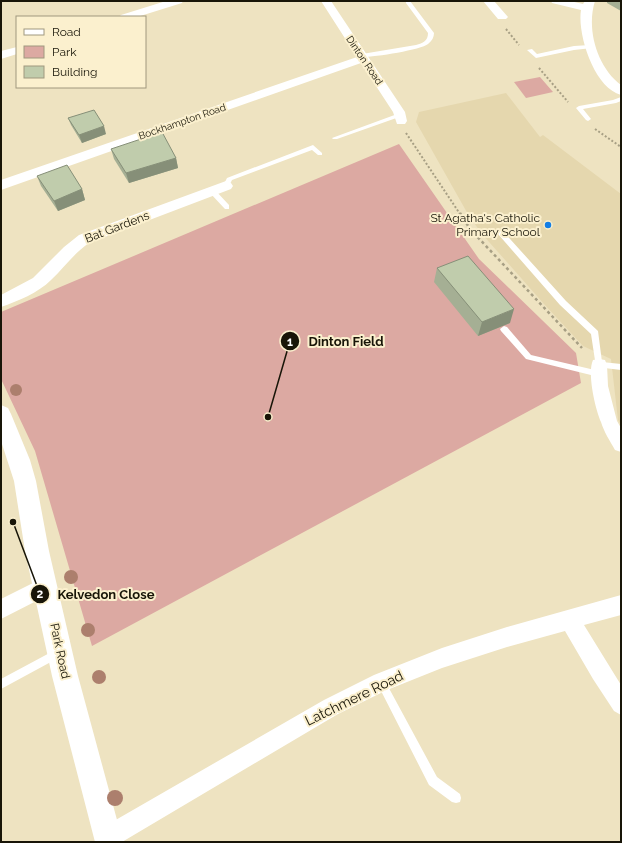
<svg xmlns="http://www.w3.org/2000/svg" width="622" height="843" font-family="Raleway,sans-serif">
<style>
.built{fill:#e5d7ae}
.green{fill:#dca9a2}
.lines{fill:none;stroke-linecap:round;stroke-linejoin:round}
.path-far1{stroke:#a79f84;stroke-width:2;stroke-dasharray:2 2;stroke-linecap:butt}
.path{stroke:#a79f84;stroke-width:2.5;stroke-dasharray:3 3;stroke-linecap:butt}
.service{fill:#fff;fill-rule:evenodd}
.minor{fill:#fff;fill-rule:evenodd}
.tertiary{fill:#fff;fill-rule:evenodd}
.tree{fill:#ac7f6d}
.wall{fill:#a5af94}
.shaded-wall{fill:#868f78}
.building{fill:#c0ccac;stroke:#868f78}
.poi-dot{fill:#137ee5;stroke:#fbf0ce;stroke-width:1.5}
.labels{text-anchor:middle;stroke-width:4;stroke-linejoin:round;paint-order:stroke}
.far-street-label{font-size:10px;fill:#181508;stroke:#fbf0ce}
.poi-label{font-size:12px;fill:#181508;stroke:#fbf0ce;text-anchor:end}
.street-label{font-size:12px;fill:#181508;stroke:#fbf0ce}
.near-street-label{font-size:14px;fill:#181508;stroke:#fbf0ce}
.leader{fill:none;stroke:#181508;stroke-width:1.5}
.callout-dot{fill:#181508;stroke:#fbf0ce;stroke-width:1.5}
.mark-label{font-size:12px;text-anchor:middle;font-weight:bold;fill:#fff}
.callout-label{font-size:13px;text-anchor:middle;font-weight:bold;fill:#181508;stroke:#fbf0ce;stroke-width:4;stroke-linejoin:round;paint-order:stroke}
</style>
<rect width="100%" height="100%" fill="#eee3c1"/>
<path class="built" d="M 506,93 L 540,137 L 543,135 L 621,194 L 621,425 L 618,420 L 611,359 L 583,346 L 544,304 L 482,234 L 469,216 L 416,122 L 419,112 Z"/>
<path class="green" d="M 540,77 L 553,92 L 526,98 L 514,82 Z
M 399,144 L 479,259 L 576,353 L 581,383 L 92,646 L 35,451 L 1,379 L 1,312 Z"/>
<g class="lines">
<path class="path-far1" d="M 506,29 L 519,45
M 539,68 L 568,102
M 595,129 L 621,147
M 406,133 L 460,214"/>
<path class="path" d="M 460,213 L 470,229 L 582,348"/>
<path class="service" d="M 406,1 L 410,1 L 434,33 C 434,37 432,41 428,44 C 421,50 370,58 360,57 L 360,55 L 362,54 L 416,45 C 423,43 428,41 428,33 L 406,3 Z
M 590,45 L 593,47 L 592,48 L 574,50 L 536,58 L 527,50 L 532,49 L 537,54 L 574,46 Z
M 621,97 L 621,101 L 616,103 L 583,109 L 591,119 L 588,121 L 586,120 L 576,108 L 579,106 L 613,100 Z
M 400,113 L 402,114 L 402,116 L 337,139 L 333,139 L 332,138 Z
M 313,145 L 322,153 L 322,155 L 318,155 L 312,150 L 232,180 L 228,188 L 226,188 L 223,186 L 227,178 Z
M 210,189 L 214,189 L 229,205 L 229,209 L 225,209 L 210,193 Z
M 498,230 L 502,230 L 566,301 L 598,331 L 602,362 L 621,364 L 621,370 L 596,367 L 591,334 L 560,305 L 498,234 Z
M 504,326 L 507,327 L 531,355 L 599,371 L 603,374 L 599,377 L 526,359 L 501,331 L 500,329 Z
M 57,649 L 60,651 L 62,654 L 60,657 L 1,689 L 1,679 Z
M 381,677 L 384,679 L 437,777 L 460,794 L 461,798 L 460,802 L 456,803 L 452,802 L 429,785 L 378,685 L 376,682 L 378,679 Z"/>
<path class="minor" d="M 166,1 L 183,1 L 182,3 L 137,17 L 119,17 L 121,15 Z
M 321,1 L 331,1 L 405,112 L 407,121 L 405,124 L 397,124 L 393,112 L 361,63 L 1,190 L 1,180 L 357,57 Z
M 483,1 L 494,1 L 508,17 L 506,19 L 498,19 Z
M 551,1 L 570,1 L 583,4 L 585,1 L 595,1 C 586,29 597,67 621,85 L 621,95 C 594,88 577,34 581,10 L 552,3 Z
M 17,47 L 17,54 L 1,59 L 1,51 Z
M 226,181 L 231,183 L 233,186 L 231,189 L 89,243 C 74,253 64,268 51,280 C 38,293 18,301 1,307 L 1,295 L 33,278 L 64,247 L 79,235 Z
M 599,359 L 605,360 L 607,365 L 608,386 L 617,421 L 621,428 L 621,452 L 615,450 C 610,441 604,432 601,422 C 595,408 587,373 593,360 Z
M 45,577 L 52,579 L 55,586 L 52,593 L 1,619 L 1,599 Z
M 621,595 L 621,615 L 584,625 L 621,685 L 621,715 L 614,711 L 593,679 L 565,631 L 507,647 L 442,668 L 387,690 L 338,714 L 122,842 L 99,842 L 96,837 L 100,829 L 324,700 L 374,675 L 442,648 L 507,627 Z"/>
<path class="tertiary" d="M 1,405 L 8,408 L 11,414 L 30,460 L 36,481 L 49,551 L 78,676 L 123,842 L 95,842 L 52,676 L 25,551 L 14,481 L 1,441 Z"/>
</g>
<g class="tree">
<circle cx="16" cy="390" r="6"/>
<circle cx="71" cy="577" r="7"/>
<circle cx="88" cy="630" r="7"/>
<circle cx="99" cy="677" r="7"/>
<circle cx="115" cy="798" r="8"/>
</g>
<path class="wall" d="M 607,1 L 621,1 L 621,11 L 607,3 Z
M 68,118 L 106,134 L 82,143 L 71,125 Z
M 111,149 L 176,158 L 178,168 L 129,183 L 114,159 Z
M 37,176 L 82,189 L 85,200 L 58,211 L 41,186 Z
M 437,268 L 510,323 L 478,336 L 434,282 Z"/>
<path class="shaded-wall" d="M 104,126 L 106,134 L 82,143 L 79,135 Z
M 176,158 L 178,168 L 129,183 L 126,173 Z
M 82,189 L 85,200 L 58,211 L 54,201 Z
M 514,309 L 510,323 L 478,336 L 482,322 Z"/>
<path class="building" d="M 94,110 L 104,126 L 79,135 L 68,118 Z
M 162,132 L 176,158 L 126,173 L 111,149 Z
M 67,165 L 82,189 L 54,201 L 37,176 Z
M 468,256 L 514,309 L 482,322 L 437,268 Z"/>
<circle class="poi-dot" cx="548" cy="225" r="4"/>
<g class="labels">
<g class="far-street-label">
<text transform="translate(365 60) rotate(56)" y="4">Dinton Road</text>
<text transform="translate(182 121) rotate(-19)" y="4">Bockhampton Road</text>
</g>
<g class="poi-label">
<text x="540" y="222">St Agatha's Catholic<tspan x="540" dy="14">Primary School</tspan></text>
</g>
<g class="street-label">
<text transform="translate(117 227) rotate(-21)" y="4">Bat Gardens</text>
<text transform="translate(60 651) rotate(78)" y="4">Park Road</text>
</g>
<g class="near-street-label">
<text transform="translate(354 698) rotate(-26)" y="5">Latchmere Road</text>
</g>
</g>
<path class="leader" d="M268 417L290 341M13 522L40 594"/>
<g class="callout-dot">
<circle cx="268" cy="417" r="4"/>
<circle cx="13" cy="522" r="4"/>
<circle cx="290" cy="341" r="10"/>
<circle cx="40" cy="594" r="10"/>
</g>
<g class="mark-label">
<text x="290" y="346">1</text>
<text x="40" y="598">2</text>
</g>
<g class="callout-label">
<text x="346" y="346">Dinton Field</text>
<text x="106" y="599">Kelvedon Close</text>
</g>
<rect width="622" height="843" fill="none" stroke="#181508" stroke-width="4"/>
<rect x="16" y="16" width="130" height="72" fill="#fbf0ce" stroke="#a0987f"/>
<rect x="24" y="29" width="20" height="6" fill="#ffffff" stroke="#a0987f"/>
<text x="52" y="36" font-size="12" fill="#181508">Road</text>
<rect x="24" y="46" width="20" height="12" fill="#dca9a2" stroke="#a0987f"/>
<text x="52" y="56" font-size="12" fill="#181508">Park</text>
<rect x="24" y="66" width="20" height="12" fill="#c0ccac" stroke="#a0987f"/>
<text x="52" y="76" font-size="12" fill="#181508">Building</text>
</svg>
